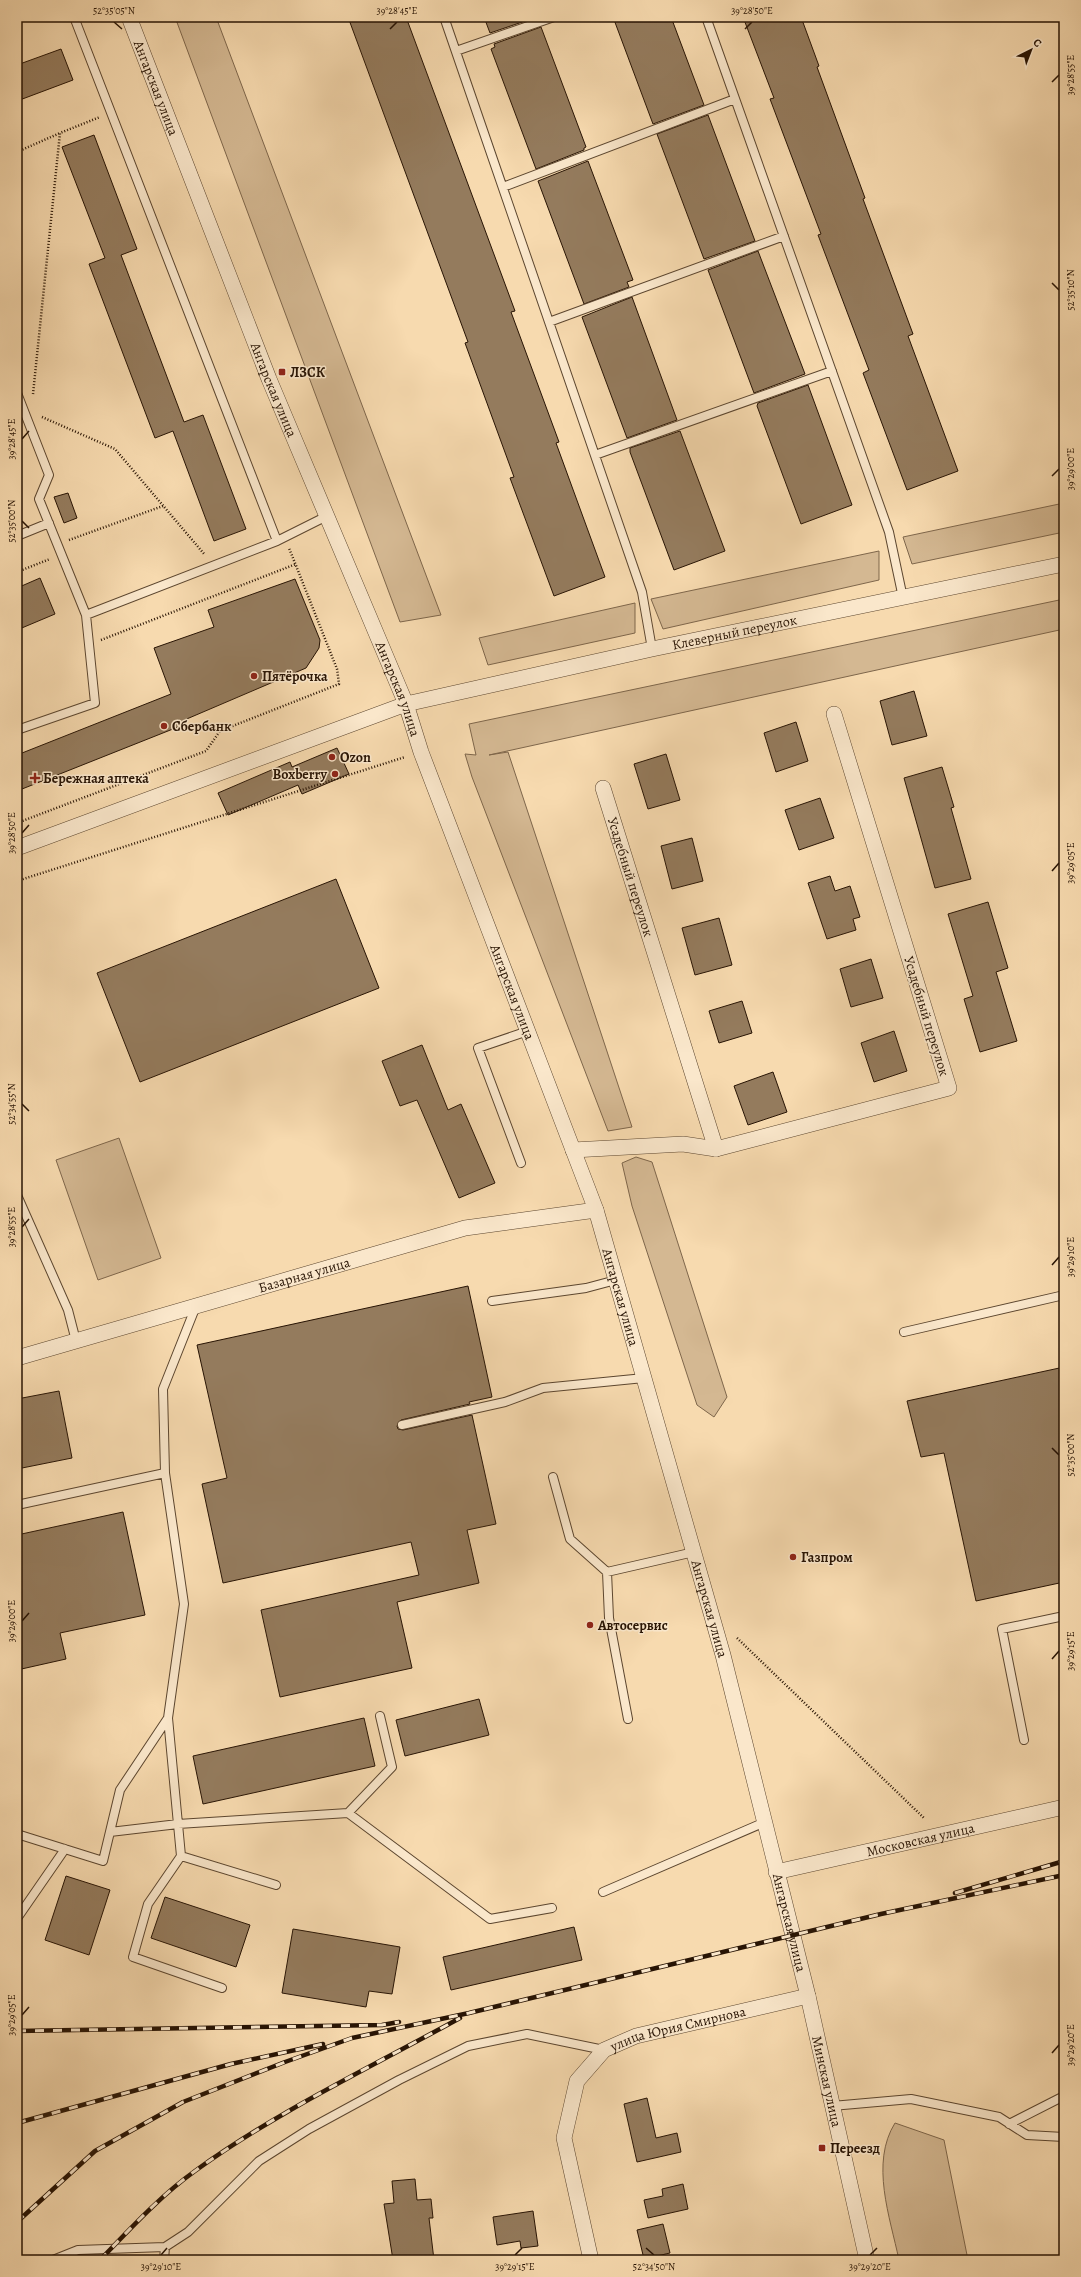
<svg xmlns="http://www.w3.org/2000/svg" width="1081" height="2277" font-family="Alegreya,serif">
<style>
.green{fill:#d4b892;stroke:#7e664b}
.building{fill:#947b5d;stroke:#281404}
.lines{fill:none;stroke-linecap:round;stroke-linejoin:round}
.service-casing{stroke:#5c462f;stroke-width:10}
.minor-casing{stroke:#5c462f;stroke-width:16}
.path{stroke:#281404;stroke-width:2.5;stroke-dasharray:1 2;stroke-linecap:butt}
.service{stroke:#fae7cb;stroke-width:8}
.minor{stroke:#fae7cb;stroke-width:15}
.rail-casing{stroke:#281404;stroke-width:4.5}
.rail{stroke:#fae7cb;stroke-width:3;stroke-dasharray:9;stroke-linecap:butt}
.ticks{fill:none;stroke:#281404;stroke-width:1.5}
.poi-dot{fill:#8f2418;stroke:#fae7cb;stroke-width:1.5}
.labels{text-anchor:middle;stroke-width:3;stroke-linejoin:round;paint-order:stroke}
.street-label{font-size:14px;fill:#281404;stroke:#fae7cb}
.poi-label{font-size:14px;font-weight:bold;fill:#281404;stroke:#fae7cb;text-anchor:start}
.neatline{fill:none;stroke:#281404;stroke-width:1.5}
.ticks-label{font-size:10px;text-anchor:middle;fill:#281404}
</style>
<rect width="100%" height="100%" fill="#f7daaf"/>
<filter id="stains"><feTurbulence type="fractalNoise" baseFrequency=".005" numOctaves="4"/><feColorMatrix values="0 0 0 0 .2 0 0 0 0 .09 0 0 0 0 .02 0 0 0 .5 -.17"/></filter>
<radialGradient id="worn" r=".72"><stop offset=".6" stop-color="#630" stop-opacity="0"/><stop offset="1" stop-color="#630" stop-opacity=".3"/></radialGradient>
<path class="green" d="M 175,17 L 216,17 L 441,615 L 400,622 Z
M 1064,503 L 1064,532 L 912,564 L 903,537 Z
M 879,551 L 879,580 L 663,629 L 651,599 Z
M 1064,599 L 1064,629 L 489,755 L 508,752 L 632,1127 L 608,1131 L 472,777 L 465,754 L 476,755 L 469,724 Z
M 635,603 L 635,633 L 488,665 L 479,638 Z
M 119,1138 L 161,1258 L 98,1280 L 56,1160 Z
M 636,1157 L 652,1162 L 727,1397 L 714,1417 L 697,1405 L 632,1206 L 622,1163 Z
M 895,2123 L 944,2140 L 968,2260 L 899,2260 C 890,2217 870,2163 895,2123 Z"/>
<path class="building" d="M 348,17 L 406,17 L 515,311 L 511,312 L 559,442 L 556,443 L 605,577 L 554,596 L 510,478 L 514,477 L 465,343 L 468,342 Z
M 484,17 L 537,17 L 490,33 Z
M 613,17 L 671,17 L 704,105 L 653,124 Z
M 743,17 L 801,17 L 819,66 L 817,67 L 865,198 L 863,199 L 913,334 L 908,336 L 958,471 L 907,490 L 863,373 L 869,370 L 818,235 L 821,234 L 770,99 L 774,98 Z
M 541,27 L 586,147 L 584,148 L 584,150 L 536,169 L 491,49 L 495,47 L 494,44 Z
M 61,49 L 73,80 L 17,101 L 17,65 Z
M 708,115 L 755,241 L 704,259 L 657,134 Z
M 94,135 L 137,249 L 121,255 L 184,422 L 203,415 L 246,529 L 214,541 L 173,431 L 155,438 L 89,264 L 105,258 L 62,147 Z
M 588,161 L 633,280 L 627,282 L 629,287 L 584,304 L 538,181 Z
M 758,251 L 805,374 L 754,393 L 708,270 Z
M 632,297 L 677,420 L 627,438 L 582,317 Z
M 808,385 L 852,505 L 801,524 L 757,406 L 758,403 Z
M 680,431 L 725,551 L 674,570 L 630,452 L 630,448 Z
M 68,493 L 77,518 L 64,523 L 54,497 Z
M 40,578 L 55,614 L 17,630 L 17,588 Z
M 295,579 L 320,640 L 319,648 L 306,668 L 182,721 L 183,725 L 17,791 L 17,755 L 171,694 L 154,648 L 214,627 L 208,610 Z
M 914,691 L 927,736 L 892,745 L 880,701 Z
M 796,722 L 808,761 L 776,772 L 764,733 Z
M 337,748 L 349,774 L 302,794 L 298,785 L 228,815 L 218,793 L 290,762 L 292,767 Z
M 666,754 L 680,800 L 648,809 L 634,764 Z
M 942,767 L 954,807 L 951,808 L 971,879 L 935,888 L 904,778 Z
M 820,798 L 834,838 L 799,850 L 785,810 Z
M 692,838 L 703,881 L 672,889 L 661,846 Z
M 830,876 L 835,891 L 850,886 L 860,917 L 853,919 L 856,930 L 827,939 L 808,883 Z
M 336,879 L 379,988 L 140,1082 L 97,973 Z
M 988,902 L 1008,968 L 996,972 L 1017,1041 L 980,1052 L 964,999 L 973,996 L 948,914 Z
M 719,918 L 732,965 L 695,975 L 682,928 Z
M 871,959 L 883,998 L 851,1007 L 840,969 Z
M 742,1001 L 752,1033 L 719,1043 L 709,1011 Z
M 894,1031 L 907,1071 L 874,1082 L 861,1043 Z
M 422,1045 L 448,1110 L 461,1104 L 495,1183 L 459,1198 L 417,1100 L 400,1106 L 382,1061 Z
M 773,1072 L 787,1112 L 748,1125 L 734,1086 Z
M 468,1286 L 492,1397 L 469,1402 L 470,1404 L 401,1420 L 397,1426 L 398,1429 L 403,1430 L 472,1415 L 496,1524 L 467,1530 L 479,1583 L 397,1602 L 412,1668 L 280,1697 L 261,1610 L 419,1575 L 411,1542 L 223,1583 L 202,1484 L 227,1478 L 197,1345 Z
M 1064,1367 L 1064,1582 L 976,1601 L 944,1453 L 921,1457 L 907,1401 Z
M 59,1391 L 72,1458 L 17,1469 L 17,1399 Z
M 123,1512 L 145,1615 L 60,1633 L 66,1659 L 17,1670 L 17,1535 Z
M 479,1699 L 489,1735 L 405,1756 L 396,1720 Z
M 364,1718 L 375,1766 L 203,1804 L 193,1756 Z
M 66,1876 L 110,1890 L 89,1955 L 45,1940 Z
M 165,1897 L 250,1925 L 236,1967 L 151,1938 Z
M 574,1927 L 582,1960 L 451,1990 L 443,1957 Z
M 293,1929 L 400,1947 L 392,1994 L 369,1991 L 366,2007 L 282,1993 Z
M 647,2098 L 656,2138 L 677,2133 L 681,2152 L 637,2162 L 624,2104 Z
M 415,2179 L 417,2200 L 431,2199 L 433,2218 L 429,2218 L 434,2260 L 393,2260 L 384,2204 L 394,2203 L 392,2181 Z
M 683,2184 L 688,2209 L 648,2218 L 644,2200 L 663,2196 L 662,2189 Z
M 533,2211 L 538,2246 L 521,2248 L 520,2241 L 497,2245 L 493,2217 Z
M 663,2224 L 670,2253 L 644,2259 L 637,2230 Z"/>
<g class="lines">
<g class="service-casing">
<path id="service" d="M 74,17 L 277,541
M 444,17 L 642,592 L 652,649
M 706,17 L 889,532 L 903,598
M 456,51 L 554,17
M 503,187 L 735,99
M 549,322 L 784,236
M 17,393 L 49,475 L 39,499 L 86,615 L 277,541 L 327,516
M 595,455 L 832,371
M 17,536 L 49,523
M 17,730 L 95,703 L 86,615
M 521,1163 L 478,1048 L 528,1031
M 17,1195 L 68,1310 L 76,1341
M 492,1301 L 586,1288 L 616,1280
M 904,1332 L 1064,1295
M 402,1425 L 505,1402 L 543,1388 L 644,1378
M 553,1477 L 570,1539 L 607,1572
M 17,1505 L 165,1473
M 168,1718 L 181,1856 L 148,1904 L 133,1957 L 222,1988
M 628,1719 L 609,1618 L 607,1572 L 694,1552
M 1024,1740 L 1002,1629 L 1064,1616
M 348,1813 L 392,1767 L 380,1716
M 110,1832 L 178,1824 L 348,1813 L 490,1919 L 552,1908
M 17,1834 L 103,1861 L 120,1790 L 168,1718 L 184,1604 L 165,1473 L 163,1389 L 196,1306
M 181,1856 L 276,1885
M 603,1892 L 765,1822
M 18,1917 L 65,1849
M 832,2106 L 911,2099 L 999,2117 L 1027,2135 L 1064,2137
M 1009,2124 L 1064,2096
M 53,2260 L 78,2250 L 165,2247 L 188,2232 L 259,2161 L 309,2129 L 399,2080 L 468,2046 L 527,2034 L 604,2050
M 164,2260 L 165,2247"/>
</g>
<g class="minor-casing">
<g id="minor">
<path id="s1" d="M 129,17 L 269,379 L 406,704 L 421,752 L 596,1210 L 723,1655 L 808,1996 L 867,2260"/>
<path id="s2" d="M 603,788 L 716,1149"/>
<path id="s3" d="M 17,848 L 406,704 L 652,649 L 1064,564"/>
<path d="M 573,1150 L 683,1144 L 716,1149 L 949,1088 L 834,714"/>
<path id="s4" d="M 17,1358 L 465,1228 L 596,1210"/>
<path id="s5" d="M 776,1872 L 1064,1807"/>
<path id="s6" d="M 591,2260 L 564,2138 L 577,2081 L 604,2050 L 636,2036 L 808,1996"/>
</g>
</g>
<path class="path" d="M 17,152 L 60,133
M 33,394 L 60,133 L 100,117
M 42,417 L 115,449 L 205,555
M 17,475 L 21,441
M 69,540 L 163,506
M 17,572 L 50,559
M 101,640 L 296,564
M 17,823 L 206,751 L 220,731 L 339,684 L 337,669 L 289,548
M 17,881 L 405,757
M 737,1638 L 925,1819"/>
<use href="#service" class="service"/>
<use href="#minor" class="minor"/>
<g class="rail-casing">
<path id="rail" d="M 955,1893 L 1064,1861
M 17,2031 L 382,2025 L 399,2022
M 17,2123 L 231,2064 L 323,2044
M 17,2222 L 95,2151 L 183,2102 L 285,2062 L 352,2038 L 469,2013 L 881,1914 L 1064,1875
M 100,2260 C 130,2229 160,2196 195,2171 C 278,2111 371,2067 460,2018"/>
</g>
<use href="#rail" class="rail"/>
</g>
<path class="ticks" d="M 114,22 L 122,29M 390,29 L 397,22M 745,29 L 752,22M 1052,82 L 1059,75M 1052,283 L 1059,290M 22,439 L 29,431M 1052,476 L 1059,469M 22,521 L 29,528M 22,833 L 29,825M 1052,871 L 1059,863M 22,1104 L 29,1111M 22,1227 L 29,1219M 1052,1265 L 1059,1257M 1052,1448 L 1059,1455M 22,1621 L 29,1613M 1052,1659 L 1059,1651M 22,2015 L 29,2007M 1052,2053 L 1059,2045M 646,2248 L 654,2255M 161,2255 L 167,2248M 515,2255 L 522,2248M 870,2255 L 877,2248"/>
<g class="poi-dot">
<rect x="278" y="368" width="8" height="8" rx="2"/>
<circle cx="254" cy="676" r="4"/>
<circle cx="164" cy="726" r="4"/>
<circle cx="332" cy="757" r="4"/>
<circle cx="335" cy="774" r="4"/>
<path d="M33 772h4v4h4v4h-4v4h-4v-4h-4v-4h4z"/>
<circle cx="793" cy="1557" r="4"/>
<circle cx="590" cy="1625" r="4"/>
<rect x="818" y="2144" width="8" height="8" rx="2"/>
</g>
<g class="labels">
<g class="street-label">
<text dy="5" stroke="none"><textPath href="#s1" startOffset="76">Ангарская улица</textPath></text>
<text dy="5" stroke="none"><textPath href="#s1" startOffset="400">Ангарская улица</textPath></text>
<text dy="5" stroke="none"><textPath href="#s3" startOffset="751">Клеверный переулок</textPath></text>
<text dy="5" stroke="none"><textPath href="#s1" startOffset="724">Ангарская улица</textPath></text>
<text dy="5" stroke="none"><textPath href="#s2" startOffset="93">Усадебный переулок</textPath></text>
<text dy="5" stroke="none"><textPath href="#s1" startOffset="1048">Ангарская улица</textPath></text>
<text transform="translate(927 1016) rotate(73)" y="5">Усадебный переулок</text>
<text dy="5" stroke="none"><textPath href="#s4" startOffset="299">Базарная улица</textPath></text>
<text dy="5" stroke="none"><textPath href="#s1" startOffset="1372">Ангарская улица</textPath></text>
<text dy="5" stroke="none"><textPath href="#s1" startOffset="1696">Ангарская улица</textPath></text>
<text dy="5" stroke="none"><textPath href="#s5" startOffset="148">Московская улица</textPath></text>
<text dy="5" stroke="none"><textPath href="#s1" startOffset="2020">Ангарская улица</textPath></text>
<text dy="5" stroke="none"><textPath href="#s6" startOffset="302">улица Юрия Смирнова</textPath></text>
<text dy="5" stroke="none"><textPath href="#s1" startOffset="2183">Минская улица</textPath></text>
</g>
<g class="poi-label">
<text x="290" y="377">ЛЗСК</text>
<text x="262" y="681">Пятёрочка</text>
<text x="172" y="731">Сбербанк</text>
<text x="340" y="762">Ozon</text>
<text x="327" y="779" text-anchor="end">Boxberry</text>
<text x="43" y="783">Бережная аптека</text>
<text x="801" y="1562">Газпром</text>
<text x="598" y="1630">Автосервис</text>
<text x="830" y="2153">Переезд</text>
</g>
</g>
<rect width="1081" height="2277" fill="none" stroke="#f7daaf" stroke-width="44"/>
<g transform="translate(1031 50) rotate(42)" stroke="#fae7cb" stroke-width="3" paint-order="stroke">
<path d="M0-3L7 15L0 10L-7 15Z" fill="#281404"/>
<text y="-6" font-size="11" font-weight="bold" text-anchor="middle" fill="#281404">С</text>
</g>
<rect x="22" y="22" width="1037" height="2233" class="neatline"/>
<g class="ticks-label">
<text x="114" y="14">52°35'05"N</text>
<text x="397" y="14">39°28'45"E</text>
<text x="752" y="14">39°28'50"E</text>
<text transform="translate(1070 75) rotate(-90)" y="4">39°28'55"E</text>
<text transform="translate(1070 290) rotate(-90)" y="4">52°35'10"N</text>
<text transform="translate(11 439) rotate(-90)" y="4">39°28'45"E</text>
<text transform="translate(1070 469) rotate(-90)" y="4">39°29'00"E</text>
<text transform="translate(11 521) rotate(-90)" y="4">52°35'00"N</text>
<text transform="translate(11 833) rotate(-90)" y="4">39°28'50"E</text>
<text transform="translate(1070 863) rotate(-90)" y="4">39°29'05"E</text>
<text transform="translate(11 1104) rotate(-90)" y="4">52°34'55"N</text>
<text transform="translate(11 1227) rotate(-90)" y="4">39°28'55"E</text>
<text transform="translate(1070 1257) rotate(-90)" y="4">39°29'10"E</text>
<text transform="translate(1070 1455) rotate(-90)" y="4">52°35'00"N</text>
<text transform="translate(11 1621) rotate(-90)" y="4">39°29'00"E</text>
<text transform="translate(1070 1651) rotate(-90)" y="4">39°29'15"E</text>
<text transform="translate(11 2015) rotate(-90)" y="4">39°29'05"E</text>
<text transform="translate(1070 2045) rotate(-90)" y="4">39°29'20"E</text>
<text x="161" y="2270">39°29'10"E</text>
<text x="515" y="2270">39°29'15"E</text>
<text x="654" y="2270">52°34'50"N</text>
<text x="870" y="2270">39°29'20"E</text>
</g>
<rect width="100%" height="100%" filter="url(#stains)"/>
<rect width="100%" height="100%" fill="url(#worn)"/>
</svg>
